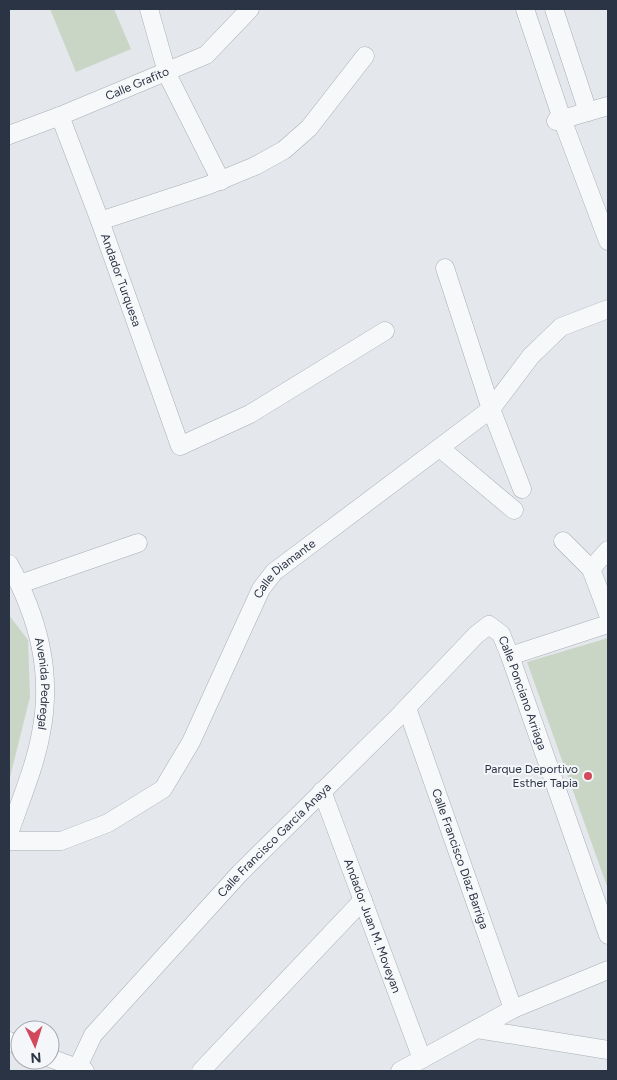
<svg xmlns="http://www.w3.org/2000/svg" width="617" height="1080" font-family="Figtree,sans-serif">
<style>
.green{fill:#c9d6c5}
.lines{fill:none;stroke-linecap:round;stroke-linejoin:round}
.minor-casing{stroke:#a9aeb7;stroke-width:19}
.minor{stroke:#f7f8fa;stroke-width:18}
.poi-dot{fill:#d1495b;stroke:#f4f6f9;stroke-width:2}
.labels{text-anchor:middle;stroke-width:4;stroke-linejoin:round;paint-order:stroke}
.street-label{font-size:12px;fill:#2b3445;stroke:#f4f6f9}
.poi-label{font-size:12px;fill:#2b3445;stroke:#f4f6f9;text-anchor:end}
</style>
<rect width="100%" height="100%" fill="#e4e7ec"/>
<path class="green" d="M 50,9 L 114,9 L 131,49 L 76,72 Z
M 9,615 L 28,640 L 30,697 L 9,781 Z
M 608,638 L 608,889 L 527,662 Z"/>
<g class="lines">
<g class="minor-casing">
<g id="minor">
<path d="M 149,9 L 168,76 L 221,181"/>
<path d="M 525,9 L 562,119 L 608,241"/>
<path d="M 554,9 L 588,112"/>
<path id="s1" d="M 60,116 L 100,221 L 180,446 L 250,414 L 385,331"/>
<path d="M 556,121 L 608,106"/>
<path id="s2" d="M 9,135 L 60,116 L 206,55 L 250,9"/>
<path d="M 100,221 L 209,185 L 255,166 L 284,150 L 309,128 L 365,56"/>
<path d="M 445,268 L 491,409 L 522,489"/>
<path d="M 440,448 L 514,510"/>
<path d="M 563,541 L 591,569 L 608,614"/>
<path id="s3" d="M 9,564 C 38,617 53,672 41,733 C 35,767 20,801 9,834"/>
<path d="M 591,569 L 608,550"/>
<path d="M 20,584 L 138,543"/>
<path d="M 510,656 L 608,624"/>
<path id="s4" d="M 407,708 L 513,1009"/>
<path id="s5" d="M 322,791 L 422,1059"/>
<path id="s6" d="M 9,841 L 61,841 L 108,823 L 163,789 L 191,742 L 261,589 L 274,572 L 491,409 L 531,356 L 561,327 L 608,309"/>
<path d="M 477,1029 L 608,1050"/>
<path d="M 9,1041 L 20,1046"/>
<path d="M 50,1058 L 85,1071"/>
<path id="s7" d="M 76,1071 L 93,1035 L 240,873 L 397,718 L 476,635 L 489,625 L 501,634 L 510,656 L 608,935"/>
<path d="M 201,1071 L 363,900"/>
<path d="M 400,1071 L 513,1009 L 608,970"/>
</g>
</g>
<use href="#minor" class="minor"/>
</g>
<circle class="poi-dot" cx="588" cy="776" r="5"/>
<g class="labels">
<g class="street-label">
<text dy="4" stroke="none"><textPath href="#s2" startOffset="138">Calle Grafito</textPath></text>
<text dy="4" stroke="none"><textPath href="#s1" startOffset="175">Andador Turquesa</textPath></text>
<text dy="4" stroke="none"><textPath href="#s6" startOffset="421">Calle Diamante</textPath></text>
<text dy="4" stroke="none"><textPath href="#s3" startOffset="126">Avenida Pedregal</textPath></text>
<text dy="4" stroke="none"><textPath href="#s7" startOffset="688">Calle Ponciano Arriaga</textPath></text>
<text dy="4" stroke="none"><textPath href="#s7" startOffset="306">Calle Francisco García Anaya</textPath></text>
<text dy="4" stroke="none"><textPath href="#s4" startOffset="160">Calle Francisco Díaz Barriga</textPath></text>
<text dy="4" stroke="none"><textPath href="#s5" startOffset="144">Andador Juan M. Moveyan</textPath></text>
</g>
<g class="poi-label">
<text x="578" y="773">Parque Deportivo<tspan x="578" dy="14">Esther Tapia</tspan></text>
</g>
</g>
<rect width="617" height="1080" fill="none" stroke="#2b3445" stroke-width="20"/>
<g transform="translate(35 1045) rotate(176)"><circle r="24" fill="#f4f6f9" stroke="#a4a8b1"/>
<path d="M0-4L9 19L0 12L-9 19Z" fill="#d1495b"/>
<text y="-8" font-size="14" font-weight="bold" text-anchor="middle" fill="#2b3445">N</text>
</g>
</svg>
